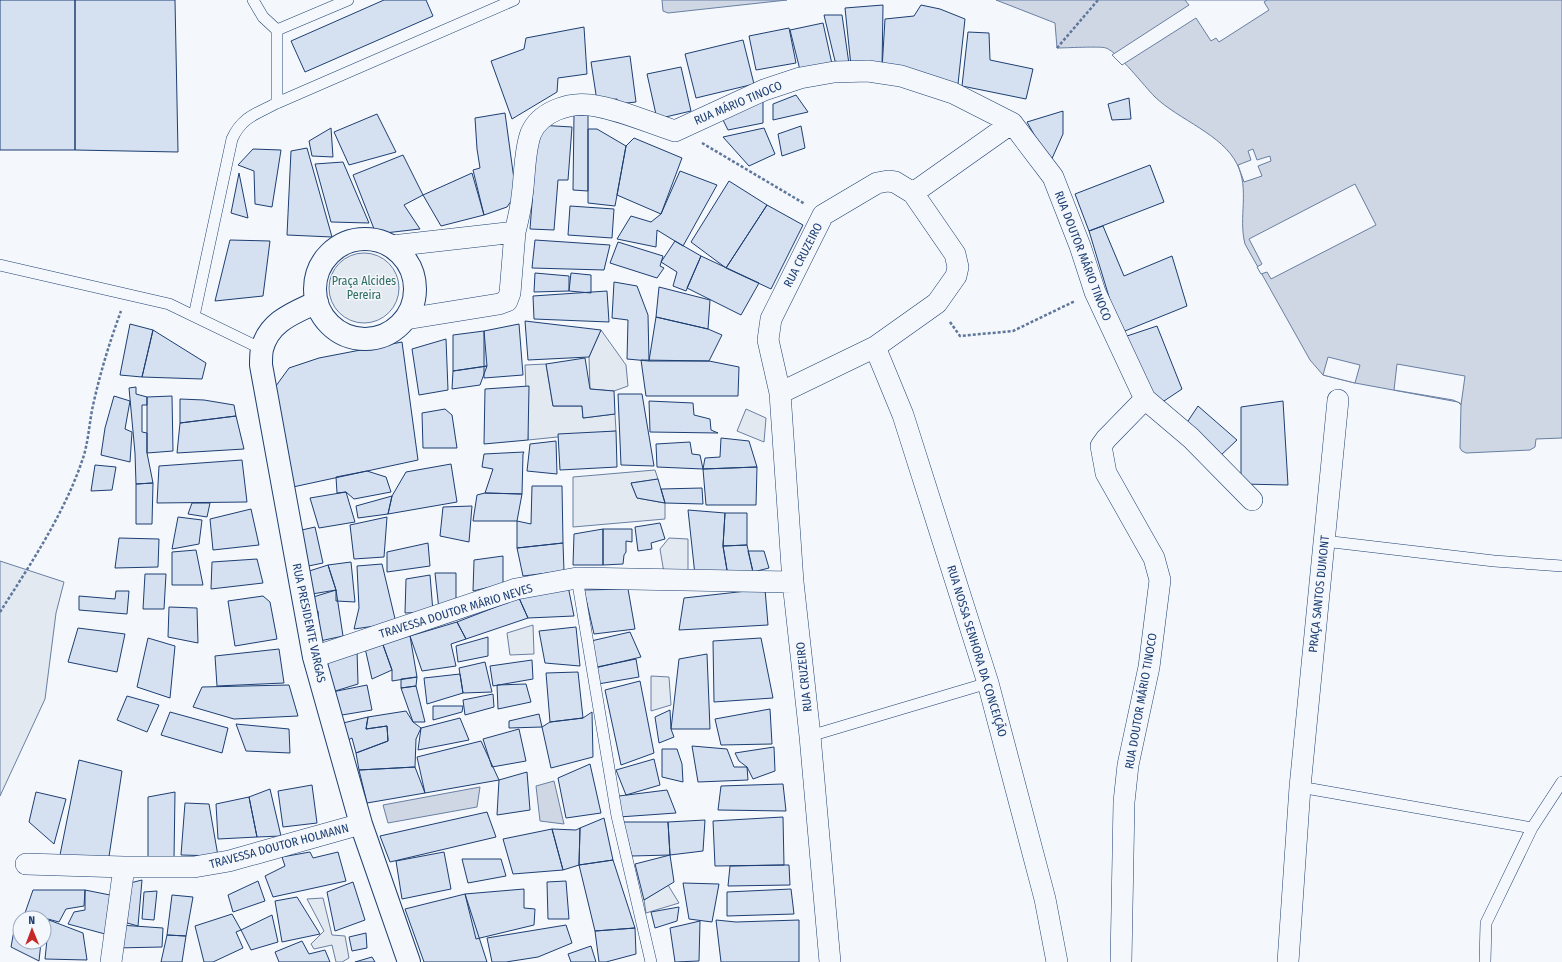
<svg xmlns="http://www.w3.org/2000/svg" width="1562" height="962" font-family="'Fira Sans Condensed',sans-serif">
<style>
.green{fill:#e3e9f0;stroke:#687fa3}
.water{fill:#cfd7e4;stroke:#687fa3}
.pier{fill:#f4f7fb;stroke:#687fa3}
.building{fill:#d5e0f0;stroke:#1d3f73}
.lines{fill:none;stroke-linecap:round;stroke-linejoin:round}
.service-casing{stroke:#1d3f73;stroke-width:12}
.minor-casing{stroke:#1d3f73;stroke-width:22}
.tertiary-casing{stroke:#1d3f73;stroke-width:24}
.path{stroke:#5e769c;stroke-width:2.5;stroke-dasharray:3 2;stroke-linecap:butt}
.service{stroke:#f4f7fb;stroke-width:11}
.minor{stroke:#f4f7fb;stroke-width:21}
.tertiary{stroke:#f4f7fb;stroke-width:22}
.labels{text-anchor:middle;stroke-width:3;stroke-linejoin:round;paint-order:stroke}
.street-label{font-size:12px;fill:#1d3f73;stroke:#f4f7fb}
.park-label{font-size:12px;fill:#2c6c60;stroke:#f4f7fb}
</style>
<rect width="100%" height="100%" fill="#f4f7fb"/>
<path class="green" d="M329 288a35 35 0 1 1 70 0a35 35 0 1 1-70 0Z
M 601,330 L 626,365 L 628,386 L 614,391 L 590,389 L 589,357 Z
M 546,364 L 553,406 L 582,406 L 583,418 L 615,414 L 616,431 L 528,440 L 525,365 Z
M 746,409 L 766,418 L 764,442 L 737,431 Z
M 655,470 L 658,479 L 631,483 L 637,498 L 665,503 L 665,519 L 573,527 L 573,477 Z
M 669,538 L 688,539 L 688,572 L 664,573 L 660,549 Z
M 0,561 L 64,582 L 56,613 L 45,699 L 0,796 Z
M 533,625 L 534,654 L 510,655 L 507,633 Z
M 651,676 L 669,677 L 671,705 L 651,711 Z
M 668,885 L 679,903 L 646,913 L 644,900 Z
M 323,898 L 332,935 L 345,936 L 349,958 L 342,962 L 336,962 L 332,945 L 314,949 L 311,944 L 324,931 L 307,899 Z"/>
<path class="water" d="M 662,0 L 787,0 L 668,13 L 663,11 Z
M 996,0 L 1562,0 L 1562,438 L 1536,439 L 1535,447 L 1530,450 L 1466,453 L 1462,451 L 1460,448 L 1461,405 L 1458,402 L 1355,383 L 1323,375 L 1310,360 L 1245,244 C 1238,217 1250,190 1237,164 C 1222,134 1179,120 1155,97 C 1144,86 1119,53 1106,48 C 1101,46 1065,48 1057,48 L 1055,23 Z
M 554,781 L 564,824 L 540,821 L 536,786 Z
M 480,787 L 477,807 L 388,823 L 383,805 Z"/>
<path class="pier" d="M 1185,0 L 1267,0 L 1264,2 L 1269,10 L 1219,42 L 1216,38 L 1211,41 L 1196,18 L 1122,65 L 1112,55 L 1189,5 Z
M 1253,149 L 1257,160 L 1270,156 L 1271,161 L 1258,166 L 1262,176 L 1244,182 L 1238,165 L 1251,160 L 1248,151 Z
M 1355,184 L 1376,225 L 1271,279 L 1267,272 L 1261,274 L 1257,267 L 1262,264 L 1249,239 Z
M 1328,357 L 1360,365 L 1355,383 L 1323,375 Z
M 1397,364 L 1465,376 L 1461,405 L 1460,403 L 1453,400 L 1394,390 Z"/>
<path class="building" d="M 0,0 L 75,0 L 75,150 L 0,150 Z
M 75,0 L 175,0 L 178,152 L 75,150 Z
M 384,0 L 426,0 L 433,16 L 305,72 L 291,41 Z
M 883,5 L 882,69 L 851,66 L 845,8 Z
M 921,5 L 940,9 L 965,19 L 958,84 L 882,69 L 885,19 L 914,16 Z
M 824,15 L 842,15 L 849,64 L 835,61 Z
M 823,23 L 832,64 L 800,70 L 790,30 Z
M 584,27 L 587,74 L 558,78 L 557,92 L 512,119 L 491,61 L 524,49 L 526,38 Z
M 789,28 L 796,63 L 756,70 L 749,36 Z
M 968,32 L 989,33 L 990,60 L 1033,69 L 1026,99 L 962,86 Z
M 743,40 L 754,84 L 696,98 L 685,54 Z
M 630,56 L 636,102 L 618,104 L 617,99 L 597,101 L 591,62 Z
M 681,67 L 691,111 L 657,119 L 647,74 Z
M 796,95 L 808,112 L 773,120 L 773,104 Z
M 1129,98 L 1131,119 L 1112,120 L 1108,104 Z
M 763,99 L 763,123 L 728,130 L 722,118 Z
M 1063,111 L 1063,134 L 1050,163 L 1027,122 Z
M 505,113 L 516,194 L 507,207 L 484,215 L 473,170 L 480,168 L 477,149 L 475,118 Z
M 377,114 L 396,152 L 349,165 L 334,132 Z
M 574,115 L 588,115 L 588,191 L 573,190 Z
M 538,125 L 572,127 L 568,180 L 558,180 L 554,230 L 530,229 Z
M 801,126 L 805,148 L 782,156 L 778,134 Z
M 331,128 L 333,157 L 312,156 L 309,141 Z
M 764,128 L 775,154 L 749,166 L 723,137 Z
M 588,129 L 597,129 L 626,146 L 615,206 L 588,203 Z
M 634,138 L 682,158 L 661,214 L 617,195 L 626,146 Z
M 307,148 L 332,237 L 287,235 L 291,151 Z
M 253,149 L 281,150 L 272,207 L 255,204 L 254,171 L 238,165 Z
M 403,155 L 423,195 L 404,205 L 420,229 L 376,234 L 353,175 Z
M 343,162 L 369,223 L 331,222 L 315,164 Z
M 1150,165 L 1164,202 L 1089,231 L 1075,194 Z
M 680,171 L 717,185 L 683,246 L 657,230 L 656,247 L 617,239 L 631,216 L 651,222 L 661,214 Z
M 239,173 L 248,218 L 231,213 Z
M 472,173 L 484,215 L 441,226 L 423,195 Z
M 729,181 L 767,205 L 726,268 L 691,242 Z
M 767,205 L 803,225 L 771,289 L 726,268 Z
M 570,206 L 614,209 L 612,238 L 568,235 Z
M 1103,226 L 1124,276 L 1172,256 L 1187,306 L 1120,333 L 1089,231 Z
M 230,240 L 270,241 L 263,296 L 215,301 Z
M 535,240 L 610,245 L 604,270 L 532,268 Z
M 675,241 L 701,256 L 686,291 L 673,286 L 677,272 L 661,262 Z
M 618,242 L 663,256 L 660,266 L 664,268 L 657,278 L 610,263 Z
M 701,256 L 759,283 L 741,315 L 687,288 Z
M 535,273 L 569,276 L 569,291 L 534,292 Z
M 571,273 L 591,275 L 591,293 L 569,291 Z
M 614,282 L 637,286 L 648,315 L 649,361 L 627,359 L 628,320 L 612,318 Z
M 659,287 L 710,300 L 708,329 L 656,317 Z
M 607,291 L 609,322 L 534,319 L 533,296 Z
M 656,317 L 708,329 L 722,335 L 709,361 L 649,361 Z
M 525,321 L 601,330 L 589,357 L 528,360 Z
M 130,324 L 153,330 L 142,377 L 120,375 Z
M 519,324 L 523,375 L 484,378 L 484,331 Z
M 1157,326 L 1182,389 L 1158,405 L 1124,337 Z
M 153,330 L 206,363 L 202,379 L 142,377 Z
M 484,331 L 487,366 L 453,371 L 453,335 Z
M 446,339 L 448,390 L 419,395 L 412,349 Z
M 402,342 L 418,460 L 293,487 L 273,390 L 289,368 L 319,358 Z
M 585,358 L 590,389 L 614,391 L 615,414 L 583,418 L 582,406 L 553,406 L 546,364 Z
M 641,360 L 709,361 L 739,367 L 738,396 L 646,396 Z
M 487,366 L 480,385 L 452,389 L 453,371 Z
M 529,386 L 528,440 L 484,444 L 485,389 Z
M 136,387 L 136,394 L 147,397 L 147,405 L 142,405 L 142,432 L 147,433 L 147,453 L 153,483 L 136,484 L 135,453 L 129,388 Z
M 618,394 L 642,394 L 654,466 L 621,465 Z
M 114,396 L 130,401 L 125,429 L 132,432 L 130,462 L 101,455 L 105,428 Z
M 172,396 L 173,451 L 147,453 L 147,397 Z
M 180,399 L 204,400 L 234,405 L 236,416 L 180,423 Z
M 649,401 L 693,403 L 694,415 L 710,419 L 711,430 L 718,433 L 650,432 Z
M 1283,401 L 1288,485 L 1241,484 L 1241,407 Z
M 1198,406 L 1237,440 L 1219,457 L 1186,424 Z
M 445,409 L 452,415 L 457,448 L 423,448 L 422,413 Z
M 236,416 L 244,449 L 177,453 L 180,423 Z
M 616,431 L 617,467 L 560,470 L 558,434 Z
M 721,438 L 749,441 L 757,467 L 703,469 L 705,458 L 720,457 Z
M 556,441 L 557,474 L 527,471 L 530,444 Z
M 690,442 L 692,454 L 700,455 L 703,469 L 657,467 L 656,444 Z
M 524,452 L 523,454 L 522,494 L 485,493 L 493,469 L 482,467 L 484,454 Z
M 242,460 L 247,502 L 157,503 L 159,466 Z
M 451,464 L 457,502 L 388,514 L 392,496 L 406,472 Z
M 95,465 L 116,467 L 112,490 L 91,491 Z
M 757,467 L 756,505 L 706,505 L 703,469 Z
M 367,471 L 386,477 L 391,492 L 354,499 L 346,492 L 337,493 L 336,477 Z
M 658,479 L 665,503 L 637,498 L 631,483 Z
M 153,483 L 152,524 L 136,524 L 136,484 Z
M 532,486 L 562,486 L 563,543 L 517,548 L 517,521 L 531,524 Z
M 702,488 L 703,504 L 665,503 L 661,489 Z
M 346,492 L 355,522 L 319,528 L 310,498 Z
M 485,493 L 522,494 L 517,521 L 473,521 L 477,495 Z
M 392,496 L 388,514 L 358,518 L 356,506 Z
M 192,503 L 210,503 L 207,517 L 188,514 Z
M 472,506 L 469,542 L 440,536 L 443,507 Z
M 251,509 L 259,545 L 213,550 L 210,519 Z
M 688,510 L 725,513 L 723,546 L 728,576 L 695,575 Z
M 725,513 L 747,513 L 747,545 L 723,546 Z
M 178,517 L 202,520 L 199,544 L 172,549 Z
M 387,517 L 384,557 L 354,559 L 350,525 Z
M 660,523 L 665,539 L 651,543 L 652,549 L 638,551 L 635,527 Z
M 315,527 L 323,563 L 299,568 L 293,532 Z
M 603,529 L 632,529 L 632,542 L 626,541 L 626,552 L 624,555 L 623,564 L 603,565 Z
M 603,529 L 603,565 L 573,565 L 574,534 Z
M 119,538 L 159,539 L 158,567 L 115,568 Z
M 428,543 L 430,566 L 387,572 L 387,552 Z
M 563,543 L 564,571 L 523,576 L 517,548 Z
M 747,545 L 753,572 L 728,576 L 723,546 Z
M 196,550 L 203,585 L 172,585 L 172,552 Z
M 748,551 L 764,551 L 769,568 L 753,572 Z
M 503,556 L 503,584 L 473,591 L 474,560 Z
M 257,559 L 263,583 L 211,589 L 212,562 Z
M 351,562 L 355,602 L 336,601 L 336,590 L 328,565 Z
M 382,564 L 396,623 L 354,629 L 359,608 L 357,566 Z
M 328,565 L 336,590 L 306,595 L 303,573 Z
M 435,573 L 456,573 L 456,605 L 439,610 Z
M 145,574 L 166,574 L 164,609 L 143,609 Z
M 430,575 L 433,612 L 405,613 L 406,579 Z
M 568,586 L 574,616 L 528,618 L 519,598 Z
M 628,589 L 635,629 L 594,634 L 584,590 Z
M 765,589 L 768,625 L 679,630 L 684,598 Z
M 336,590 L 343,636 L 320,641 L 318,611 L 312,613 L 310,598 Z
M 116,591 L 129,591 L 127,614 L 79,610 L 79,596 L 115,599 Z
M 263,596 L 270,602 L 277,639 L 235,646 L 228,601 Z
M 519,598 L 528,618 L 466,639 L 457,622 Z
M 169,607 L 197,608 L 198,643 L 168,637 Z
M 457,622 L 466,639 L 451,644 L 456,666 L 422,671 L 410,636 Z
M 576,627 L 580,666 L 545,663 L 539,631 Z
M 78,628 L 125,634 L 117,672 L 68,662 Z
M 630,632 L 641,657 L 595,668 L 591,641 Z
M 410,636 L 417,677 L 392,681 L 392,670 L 382,642 Z
M 488,637 L 488,656 L 458,662 L 456,646 Z
M 148,638 L 175,646 L 170,698 L 137,687 Z
M 761,638 L 773,698 L 714,702 L 713,641 Z
M 382,642 L 392,670 L 372,679 L 365,648 Z
M 279,649 L 284,683 L 217,686 L 215,656 Z
M 357,650 L 358,684 L 332,692 L 327,661 Z
M 707,654 L 710,729 L 671,729 L 679,659 Z
M 636,659 L 639,677 L 598,684 L 592,668 Z
M 532,660 L 533,679 L 493,686 L 490,666 Z
M 485,662 L 492,692 L 463,693 L 459,668 Z
M 578,672 L 583,718 L 550,722 L 546,673 Z
M 460,674 L 463,693 L 427,704 L 424,678 Z
M 417,677 L 416,686 L 401,688 L 401,679 Z
M 640,681 L 654,753 L 621,765 L 605,690 Z
M 526,684 L 531,702 L 498,709 L 497,685 Z
M 289,685 L 298,716 L 234,719 L 193,707 L 202,687 Z
M 367,685 L 372,710 L 336,716 L 332,692 Z
M 416,686 L 425,722 L 413,722 L 401,688 Z
M 493,694 L 494,707 L 465,715 L 463,700 Z
M 127,696 L 159,705 L 147,732 L 117,720 Z
M 433,706 L 463,706 L 462,712 L 433,720 Z
M 770,709 L 772,744 L 721,745 L 715,719 Z
M 670,710 L 671,729 L 674,737 L 659,743 L 655,717 Z
M 406,711 L 413,722 L 421,728 L 416,739 L 415,767 L 359,770 L 356,753 L 388,741 L 387,726 L 366,729 L 368,717 Z
M 170,712 L 228,728 L 222,753 L 161,735 Z
M 592,712 L 593,757 L 551,768 L 542,727 L 550,722 L 583,718 Z
M 539,714 L 542,727 L 509,728 L 509,721 Z
M 368,717 L 366,729 L 387,726 L 388,741 L 356,753 L 352,738 L 344,742 L 339,724 Z
M 460,718 L 469,740 L 418,750 L 421,728 Z
M 236,724 L 289,729 L 290,753 L 246,751 Z
M 519,729 L 526,761 L 492,767 L 483,739 Z
M 481,741 L 499,780 L 425,793 L 417,757 Z
M 692,746 L 727,749 L 734,767 L 747,767 L 748,780 L 698,782 Z
M 774,747 L 775,771 L 753,779 L 747,767 L 739,761 L 735,753 Z
M 662,749 L 677,749 L 682,764 L 683,782 L 662,777 Z
M 654,759 L 660,785 L 626,795 L 616,770 Z
M 79,760 L 122,771 L 108,863 L 60,855 Z
M 590,764 L 601,813 L 566,818 L 558,778 Z
M 415,767 L 425,793 L 367,803 L 359,770 Z
M 527,772 L 530,810 L 497,815 L 499,780 Z
M 783,784 L 786,811 L 718,810 L 721,786 Z
M 312,785 L 317,823 L 283,827 L 278,791 Z
M 270,789 L 281,836 L 257,837 L 249,797 Z
M 667,790 L 676,813 L 619,817 L 619,796 Z
M 36,792 L 66,799 L 54,844 L 29,822 Z
M 175,792 L 174,859 L 148,858 L 148,797 Z
M 249,797 L 257,837 L 218,839 L 216,804 Z
M 185,803 L 209,804 L 218,856 L 181,855 Z
M 487,812 L 496,837 L 390,862 L 380,836 Z
M 783,817 L 784,865 L 715,866 L 713,821 Z
M 604,818 L 613,860 L 579,865 L 580,828 Z
M 705,820 L 703,851 L 670,855 L 668,822 Z
M 623,822 L 668,822 L 670,855 L 632,856 Z
M 580,828 L 579,865 L 563,870 L 552,829 L 576,830 Z
M 552,829 L 563,870 L 513,874 L 503,839 Z
M 310,852 L 313,858 L 338,852 L 346,881 L 273,897 L 265,876 L 285,866 L 282,857 Z
M 444,852 L 451,889 L 402,899 L 396,861 Z
M 670,855 L 674,882 L 644,900 L 635,864 Z
M 462,859 L 501,859 L 506,876 L 468,883 Z
M 613,860 L 635,928 L 595,931 L 579,865 Z
M 784,865 L 789,865 L 790,885 L 728,886 L 730,866 Z
M 142,880 L 138,926 L 120,921 L 126,884 Z
M 258,881 L 265,901 L 233,912 L 228,895 Z
M 566,881 L 569,919 L 548,919 L 547,882 Z
M 353,882 L 365,920 L 335,931 L 327,892 Z
M 683,883 L 719,884 L 712,922 L 689,919 Z
M 524,889 L 524,908 L 535,909 L 534,925 L 476,939 L 465,894 Z
M 791,889 L 794,914 L 727,916 L 727,892 Z
M 33,890 L 85,890 L 84,906 L 66,909 L 59,922 L 25,913 Z
M 85,890 L 110,895 L 105,934 L 68,924 L 74,912 L 85,910 Z
M 157,891 L 154,920 L 142,919 L 144,892 Z
M 465,894 L 487,962 L 424,962 L 405,909 Z
M 172,895 L 193,897 L 186,936 L 167,935 Z
M 297,897 L 320,934 L 282,942 L 275,901 Z
M 679,907 L 677,921 L 655,928 L 651,912 Z
M 232,914 L 241,930 L 236,932 L 243,948 L 213,962 L 204,962 L 195,926 Z
M 272,915 L 278,942 L 251,950 L 241,930 Z
M 49,920 L 83,933 L 87,960 L 45,959 Z
M 716,920 L 736,922 L 799,920 L 799,962 L 721,962 Z
M 700,921 L 699,961 L 675,962 L 670,928 Z
M 20,924 L 20,942 L 41,942 L 39,961 L 11,947 L 15,925 Z
M 120,925 L 163,928 L 162,947 L 116,948 Z
M 566,925 L 572,943 L 538,957 L 506,962 L 492,962 L 487,938 Z
M 635,928 L 636,954 L 606,962 L 599,962 L 595,931 Z
M 366,933 L 367,948 L 352,951 L 349,937 Z
M 167,935 L 186,936 L 182,962 L 161,962 Z
M 302,941 L 309,954 L 325,950 L 330,962 L 279,962 L 275,952 Z
M 591,946 L 596,962 L 571,962 L 568,954 Z
M 372,957 L 375,962 L 355,962 Z"/>
<g class="lines">
<g class="service-casing">
<path id="service" d="M 253,0 L 263,17 L 277,30 L 277,103
M 277,30 L 348,0
M 0,265 L 169,304 L 262,349
M 194,316 L 232,139 C 242,117 256,114 277,103 L 514,0
M 1324,541 L 1494,561 L 1562,566
M 577,578 L 617,816 L 651,962
M 810,736 L 988,683
M 1300,787 L 1532,828
M 1485,962 L 1486,923 L 1532,828 L 1562,782"/>
</g>
<g class="minor-casing">
<path id="minor" d="M 888,181 L 895,182 L 913,193 L 955,254 L 958,267 L 956,276 L 937,303 L 875,347 L 780,393 L 768,340 L 771,319 L 823,215 L 877,183 Z
M 913,193 L 1012,123
M 515,232 C 518,220 521,208 522,196 C 525,177 524,151 531,133 C 540,112 569,102 590,105 C 619,109 647,122 675,131 L 764,90 L 800,78 L 834,72 L 868,71 L 901,76 L 953,93 L 1012,123 L 1053,177 L 1080,246 L 1095,292 L 1145,399 L 1191,438 L 1252,500
M 392,246 L 515,232 L 510,293 L 507,301 L 499,304 L 406,319
M 875,347 L 903,415 L 988,683 L 1045,899 L 1057,962
M 780,393 L 793,582 L 810,736 L 830,962
M 314,657 L 516,589 L 577,578 L 793,582
M 26,864 L 124,867 L 194,867 L 229,861 L 361,824
M 111,962 L 124,867
M 1121,962 L 1124,802 L 1128,765 L 1149,667 L 1160,580 L 1154,558 L 1106,473 L 1101,446 L 1106,439 L 1145,399
M 1288,962 L 1300,787 L 1338,400"/>
</g>
<g class="tertiary-casing">
<path id="tertiary" d="M315 289a50 50 0 1 1 100 0a50 50 0 1 1-100 0Z
M 317,302 C 294,313 269,321 262,349 C 261,354 261,360 261,365 L 314,657 L 361,824 L 409,962"/>
</g>
<path class="path" d="M 1057,48 L 1098,0
M 702,143 L 805,204
M 950,322 L 960,336 L 1013,331 L 1075,301
M 0,612 C 30,565 64,514 82,461 C 89,442 89,421 94,401 C 101,370 110,341 121,311"/>
<use href="#service" class="service"/>
<use href="#minor" class="minor"/>
<use href="#tertiary" class="tertiary"/>
</g>
<g class="labels">
<g class="street-label">
<text transform="translate(738 103) rotate(-23)" y="4">RUA MÁRIO TINOCO</text>
<text transform="translate(803 255) rotate(-63)" y="4">RUA CRUZEIRO</text>
<text transform="translate(1083 256) rotate(69)" y="4">RUA DOUTOR MÁRIO TINOCO</text>
<text transform="translate(1319 594) rotate(-84)" y="4">PRAÇA SANTOS DUMONT</text>
<text transform="translate(456 611) rotate(-17)" y="4">TRAVESSA DOUTOR MÁRIO NEVES</text>
<text transform="translate(309 623) rotate(78)" y="4">RUA PRESIDENTE VARGAS</text>
<text transform="translate(977 651) rotate(73)" y="4">RUA NOSSA SENHORA DA CONCEIÇÃO</text>
<text transform="translate(804 677) rotate(-96)" y="4">RUA CRUZEIRO</text>
<text transform="translate(1141 701) rotate(-80)" y="4">RUA DOUTOR MÁRIO TINOCO</text>
<text transform="translate(279 846) rotate(-15)" y="4">TRAVESSA DOUTOR HOLMANN</text>
</g>
<g class="park-label">
<text x="364" y="285">Praça Alcides<tspan x="364" dy="14">Pereira</tspan></text>
</g>
</g>
<g transform="translate(32 930) rotate(359)"><circle r="19" fill="#f4f7fb" stroke="#9eadc5"/>
<path d="M0-3L7 15L0 10L-7 15Z" fill="#c62828"/>
<text y="-6" font-size="11" font-weight="bold" text-anchor="middle" fill="#1d3f73">N</text>
</g>
</svg>
